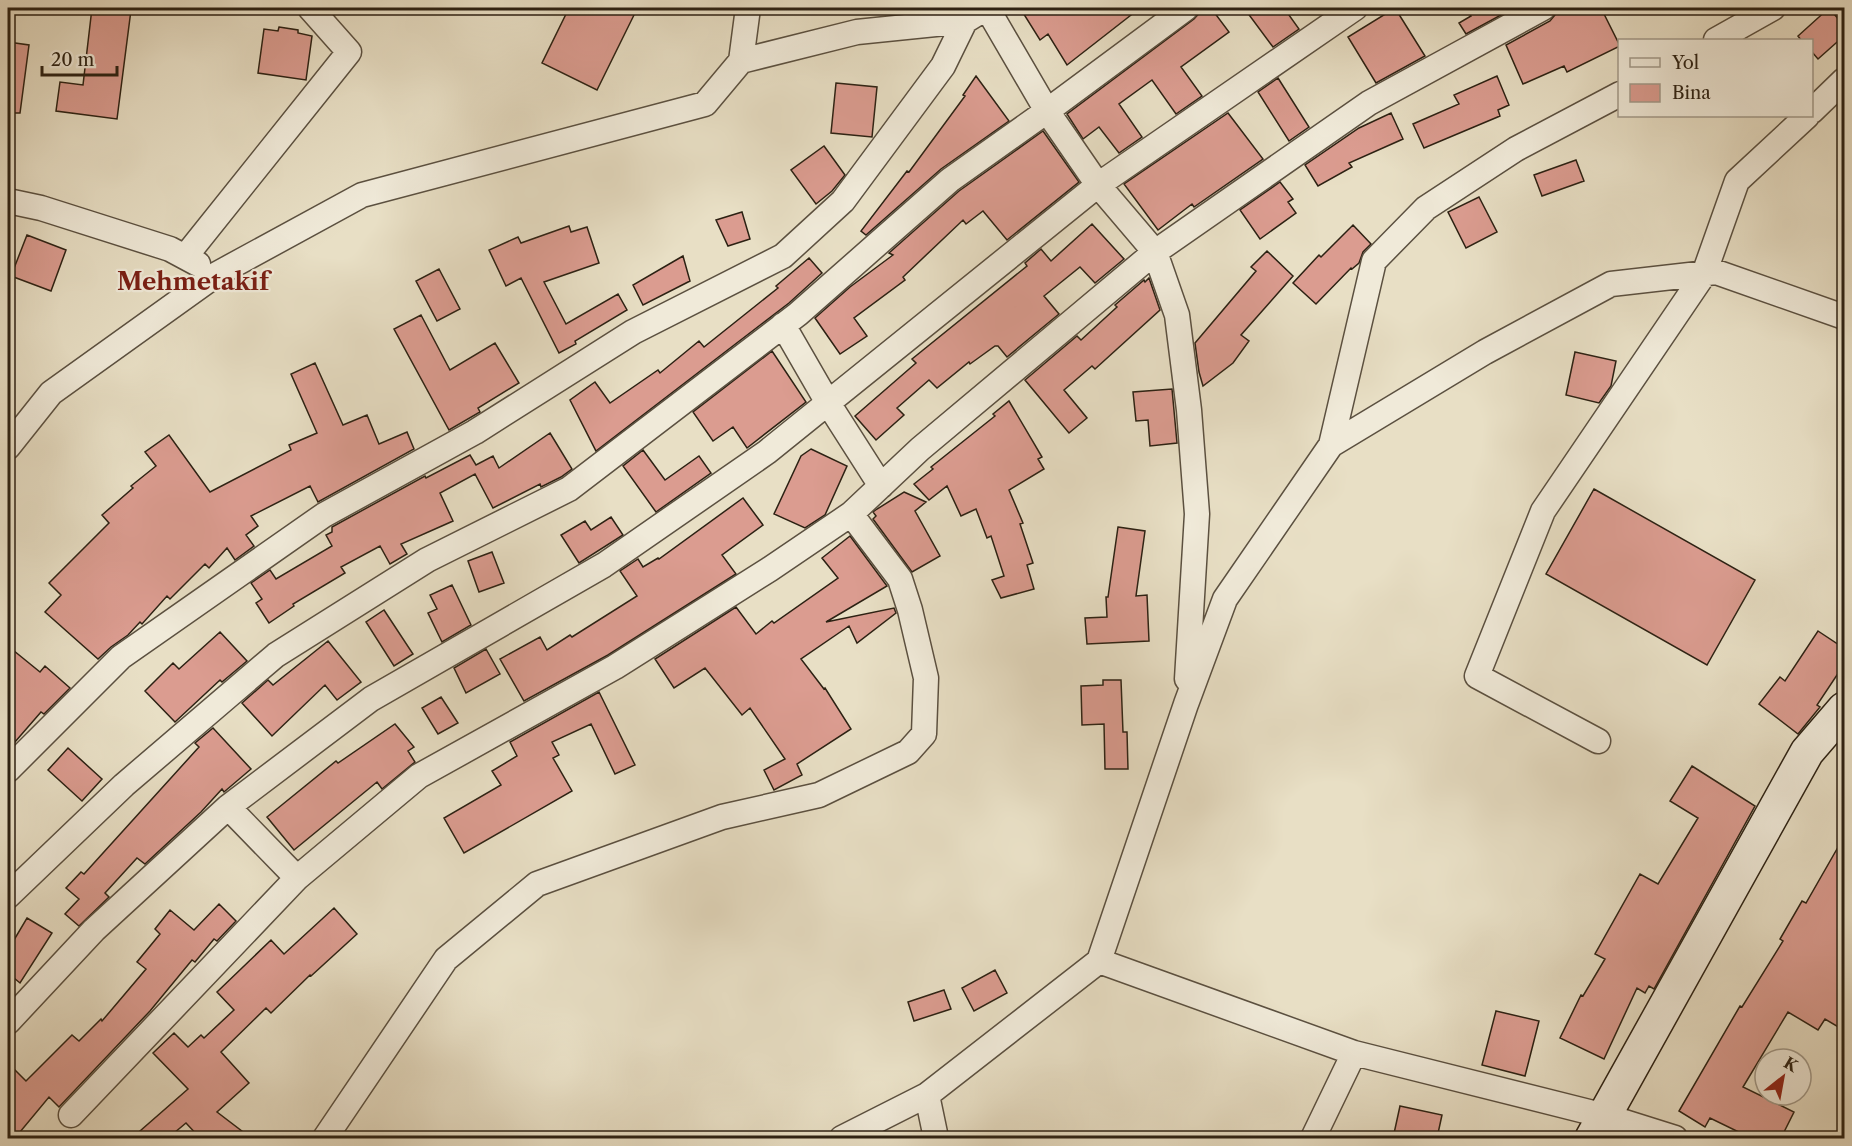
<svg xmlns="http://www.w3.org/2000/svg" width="1852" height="1146" font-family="'Libre Caslon Text',serif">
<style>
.building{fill:#db9c90;stroke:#2c2113;stroke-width:1.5}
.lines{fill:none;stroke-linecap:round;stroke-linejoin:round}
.street-casing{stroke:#5b5040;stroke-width:27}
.secondary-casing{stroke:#2c2113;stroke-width:36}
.street{stroke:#f0ead9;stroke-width:24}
.secondary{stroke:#f0ead9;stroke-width:33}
.labels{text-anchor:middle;stroke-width:4.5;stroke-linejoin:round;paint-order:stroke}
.district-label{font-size:24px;font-weight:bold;fill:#7a1f14;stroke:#f0ead9}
</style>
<rect width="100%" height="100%" fill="#e8dfc5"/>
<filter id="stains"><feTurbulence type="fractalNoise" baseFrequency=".00333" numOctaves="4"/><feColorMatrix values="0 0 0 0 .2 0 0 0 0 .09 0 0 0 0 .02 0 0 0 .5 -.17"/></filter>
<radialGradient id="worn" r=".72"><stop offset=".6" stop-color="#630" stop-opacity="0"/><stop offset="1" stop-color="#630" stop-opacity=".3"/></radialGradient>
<path class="building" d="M 92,8 L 131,10 L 117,119 L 56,111 L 60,82 L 83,85 Z
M 569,8 L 623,8 L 635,13 L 597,90 L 542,63 Z
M 1020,8 L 1140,8 L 1067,65 L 1048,34 L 1040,40 Z
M 1204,8 L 1211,8 L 1229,32 L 1181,67 L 1202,96 L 1176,114 L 1152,80 L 1119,104 L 1142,137 L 1119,153 L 1099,127 L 1083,139 L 1067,114 L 1194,19 Z
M 1244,8 L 1284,8 L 1299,29 L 1273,47 Z
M 1395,8 L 1425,56 L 1376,83 L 1348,37 Z
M 1465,8 L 1514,8 L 1466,34 L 1459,23 L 1471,16 Z
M 1557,8 L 1601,8 L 1620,46 L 1567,72 L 1564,66 L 1523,84 L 1506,45 L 1550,21 L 1555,15 Z
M 1829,8 L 1845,27 L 1845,35 L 1818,59 L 1812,52 L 1812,40 L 1801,40 L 1798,36 Z
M 279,27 L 298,30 L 298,33 L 312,36 L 306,80 L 258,73 L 264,29 L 278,31 Z
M 8,42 L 29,45 L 20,113 L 8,113 Z
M 976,76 L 1009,121 L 941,169 L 866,235 L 861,231 L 907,171 L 909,172 L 965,96 L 963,95 Z
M 1497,76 L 1509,105 L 1498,110 L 1500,116 L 1424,148 L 1413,124 L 1459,104 L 1454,95 Z
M 1278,78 L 1309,127 L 1289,141 L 1258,92 Z
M 836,83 L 877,87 L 872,137 L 831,133 Z
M 1228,113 L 1263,159 L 1194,207 L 1192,204 L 1158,230 L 1124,184 Z
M 1391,113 L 1403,139 L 1349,163 L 1352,167 L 1318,186 L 1305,165 L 1359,128 Z
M 1043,131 L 1079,182 L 1007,240 L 983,211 L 966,224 L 963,220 L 903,277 L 905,280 L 854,318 L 867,336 L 840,354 L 815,318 L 850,287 L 893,255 L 889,253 L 959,191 Z
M 824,146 L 845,175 L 832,191 L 816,204 L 791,170 Z
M 1576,160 L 1584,181 L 1542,196 L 1534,175 Z
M 1280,182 L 1293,199 L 1288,202 L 1296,213 L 1260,239 L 1240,210 Z
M 1479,197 L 1497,232 L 1466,248 L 1448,212 Z
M 742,212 L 750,239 L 728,246 L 716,220 Z
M 1092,224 L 1124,259 L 1095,283 L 1080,267 L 1044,296 L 1059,314 L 1007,357 L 998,346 L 995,346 L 970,364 L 969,362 L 937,388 L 929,380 L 897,408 L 904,415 L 876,440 L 855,416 L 916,363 L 912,359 L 1027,266 L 1025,263 L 1041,249 L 1051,261 Z
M 1353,225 L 1371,244 L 1363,252 L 1359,263 L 1352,269 L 1351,268 L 1316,304 L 1293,283 L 1319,255 L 1321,257 Z
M 569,226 L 571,232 L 587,227 L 599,263 L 544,282 L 566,324 L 618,294 L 627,310 L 575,341 L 576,344 L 559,353 L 521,278 L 506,286 L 489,250 L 518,237 L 521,243 Z
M 27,235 L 66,250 L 51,291 L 11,276 Z
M 1267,251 L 1293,276 L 1241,335 L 1249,341 L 1233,363 L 1203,386 L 1199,372 L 1195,343 L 1256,271 L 1251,267 Z
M 683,256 L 690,281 L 643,305 L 633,285 Z
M 809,258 L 822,273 L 789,303 L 596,451 L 570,400 L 595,382 L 610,403 L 658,370 L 660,373 L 699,341 L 704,347 L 778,288 L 776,286 Z
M 439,269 L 460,309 L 437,321 L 416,281 Z
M 1149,278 L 1160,310 L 1095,369 L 1092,366 L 1064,390 L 1087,418 L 1069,433 L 1025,380 L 1077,336 L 1081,340 L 1117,307 L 1115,305 L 1144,280 L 1145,282 Z
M 421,315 L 450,370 L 495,343 L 519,383 L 478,408 L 480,412 L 449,430 L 394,329 Z
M 772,351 L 806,402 L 747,448 L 733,427 L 713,441 L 693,412 Z
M 1575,352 L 1616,361 L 1611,386 L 1599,403 L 1566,395 Z
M 315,363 L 343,425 L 367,415 L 379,444 L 407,432 L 414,449 L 318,502 L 310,486 L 251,516 L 258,526 L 246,535 L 254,546 L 235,560 L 227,548 L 209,568 L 205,564 L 170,599 L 167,596 L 142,624 L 140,622 L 128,635 L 111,647 L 98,659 L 45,612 L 61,595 L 49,583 L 109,523 L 102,515 L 133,488 L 131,486 L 156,466 L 145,452 L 169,435 L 210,492 L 291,450 L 289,445 L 317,433 L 291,374 Z
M 1172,389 L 1177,443 L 1150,446 L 1148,420 L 1136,421 L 1133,392 Z
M 1009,401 L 1042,457 L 1038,459 L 1044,469 L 1009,490 L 1023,523 L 1020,524 L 1033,563 L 1027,565 L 1034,589 L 1001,598 L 992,580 L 1004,576 L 991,536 L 987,538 L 976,509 L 961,516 L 947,486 L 929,500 L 914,484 L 933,469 L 931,467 L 995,416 L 993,414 Z
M 550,433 L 572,469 L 561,477 L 541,487 L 540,484 L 493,508 L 475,474 L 440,493 L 453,521 L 401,544 L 407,554 L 390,564 L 380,546 L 341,567 L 345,573 L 293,604 L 294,606 L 269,623 L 256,603 L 262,599 L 251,583 L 270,570 L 276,579 L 332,546 L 326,535 L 332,532 L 332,527 L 425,476 L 426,478 L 470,455 L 476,465 L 493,456 L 499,468 Z
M 811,449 L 847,466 L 825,515 L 805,528 L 774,514 L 801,456 Z
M 643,450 L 665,480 L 699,456 L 711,473 L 656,512 L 623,466 Z
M 1594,489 L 1755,580 L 1707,665 L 1546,574 Z
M 904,492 L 926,502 L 915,511 L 940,556 L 912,572 L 873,519 L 876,516 L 873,512 L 877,509 Z
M 743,498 L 763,525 L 722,555 L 736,574 L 608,655 L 524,701 L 500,659 L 540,637 L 547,650 L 570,635 L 572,637 L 637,596 L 620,571 L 638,559 L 643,567 L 658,558 L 659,559 Z
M 611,517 L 623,535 L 579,563 L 561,535 L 585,521 L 591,530 Z
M 1118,527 L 1145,531 L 1136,596 L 1147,595 L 1149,641 L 1087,644 L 1085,618 L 1107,617 L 1106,597 L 1108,597 Z
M 850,536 L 887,586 L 826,622 L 894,608 L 896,613 L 857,643 L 849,626 L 801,659 L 824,689 L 825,688 L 851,729 L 797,764 L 802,775 L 774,790 L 764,770 L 785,759 L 750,708 L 742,715 L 705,668 L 674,688 L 655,659 L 736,607 L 756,634 L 772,621 L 774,623 L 838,578 L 822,558 Z
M 492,552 L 504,583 L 479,592 L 468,561 Z
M 452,585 L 471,625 L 442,642 L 428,613 L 437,609 L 430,595 Z
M 384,610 L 413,654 L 394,666 L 366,622 Z
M 1818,631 L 1845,649 L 1845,663 L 1817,705 L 1820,707 L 1798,734 L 1759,704 L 1780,677 L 1785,681 Z
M 220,632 L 247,661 L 222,682 L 220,680 L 175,722 L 145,691 L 173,663 L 179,669 Z
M 328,641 L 361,682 L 337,700 L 325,685 L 272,736 L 242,703 L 268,680 L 273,685 Z
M 8,646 L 40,672 L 45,666 L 70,688 L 44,714 L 41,712 L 8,750 Z
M 486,649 L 500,674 L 466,693 L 454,668 Z
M 1103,680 L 1121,680 L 1123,732 L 1127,732 L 1128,769 L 1105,769 L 1104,724 L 1082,725 L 1081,686 L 1103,685 Z
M 599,692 L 635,765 L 615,774 L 591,724 L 552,742 L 559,755 L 553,758 L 572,791 L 464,853 L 444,818 L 501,785 L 492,771 L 517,756 L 510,742 Z
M 441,697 L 458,723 L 438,734 L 422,708 Z
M 395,724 L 414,747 L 408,751 L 415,762 L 382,789 L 377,782 L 294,850 L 267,817 L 336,761 L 338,763 Z
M 213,728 L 251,769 L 224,792 L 222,789 L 201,812 L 145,864 L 137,858 L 105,893 L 109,897 L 79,926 L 65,914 L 79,899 L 66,888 L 81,872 L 84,874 L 199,747 L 195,743 Z
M 68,748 L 102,779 L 82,801 L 48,770 Z
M 1692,766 L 1755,806 L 1654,989 L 1649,986 L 1645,993 L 1637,988 L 1604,1059 L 1560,1038 L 1581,995 L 1583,996 L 1605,959 L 1595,954 L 1640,874 L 1658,884 L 1698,818 L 1670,801 Z
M 1845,835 L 1845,1031 L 1825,1019 L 1818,1030 L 1788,1012 L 1743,1087 L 1794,1112 L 1781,1138 L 1751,1138 L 1710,1118 L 1705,1127 L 1679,1111 L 1740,1006 L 1742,1007 L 1783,941 L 1780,939 L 1802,901 L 1806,903 Z
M 219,904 L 236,921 L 217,941 L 214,939 L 195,962 L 192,960 L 150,1011 L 59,1107 L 49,1097 L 15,1138 L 8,1138 L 8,1063 L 26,1081 L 72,1035 L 79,1041 L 101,1019 L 102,1021 L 146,969 L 137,962 L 160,934 L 155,929 L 170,910 L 194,930 Z
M 334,908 L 357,934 L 311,976 L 310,975 L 271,1013 L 266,1008 L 221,1052 L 249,1083 L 217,1112 L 251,1138 L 200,1138 L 186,1123 L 168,1138 L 132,1138 L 188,1089 L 153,1053 L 174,1033 L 188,1047 L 201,1035 L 204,1038 L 234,1010 L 217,992 L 271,940 L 284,954 Z
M 27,918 L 52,933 L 20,983 L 8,973 L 8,950 Z
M 995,970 L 1007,993 L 974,1011 L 962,988 Z
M 944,990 L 951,1009 L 914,1021 L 908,1002 Z
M 1496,1011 L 1539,1021 L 1525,1076 L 1482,1065 Z
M 1400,1106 L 1442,1115 L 1437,1138 L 1393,1138 Z"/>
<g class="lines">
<g class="street-casing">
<path id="street" d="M 987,8 L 1047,111 L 1098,185 L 1155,252 L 1177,315 L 1189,410 L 1197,514 L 1187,679
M 1716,40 L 1773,8
M 741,61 L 857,32 L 965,21
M 1812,111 L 1844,80
M 8,201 L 41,208 L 170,249 L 198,264
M 185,257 L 349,52 L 310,8
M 783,325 L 828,403 L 881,486
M 1331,445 L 1374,261 L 1426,208 L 1516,149 L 1620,94
M 8,447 L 51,393 L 217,274 L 362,195 L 705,104 L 741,61 L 748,8
M 1598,741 L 1477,676 L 1543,511 L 1704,274 L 1737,181 L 1807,116
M 8,770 L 121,657 L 324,515 L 475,432 L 633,332 L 783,256 L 843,201 L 943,66 L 965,21 L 986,8
M 228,807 L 297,878
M 8,896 L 124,785 L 276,655 L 427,560 L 569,489 L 798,314 L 950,180 L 1047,111 L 1186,8
M 1099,961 L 1354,1053 L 1605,1116 L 1675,1138
M 8,1022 L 94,930 L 228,807 L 371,699 L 604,565 L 767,452 L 1098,185 L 1355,8
M 927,1095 L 936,1138
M 71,1115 L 297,878 L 419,776 L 615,667 L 770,569 L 851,514 L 920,449 L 1155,252 L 1369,103 L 1543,8
M 325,1138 L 446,959 L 537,884 L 722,817 L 819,795 L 908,752 L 924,734 L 926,678 L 910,610 L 900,579 L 851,514
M 842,1138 L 927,1095 L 1099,961 L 1186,704 L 1225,599 L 1331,445 L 1485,352 L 1611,284 L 1716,272 L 1844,317
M 1313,1138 L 1354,1053"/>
</g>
<g class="secondary-casing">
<path id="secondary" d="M 1592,1138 L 1807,752 L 1844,709"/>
</g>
<use href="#street" class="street"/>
<use href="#secondary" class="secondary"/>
</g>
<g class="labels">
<g class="district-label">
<text x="193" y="290">Mehmetakif</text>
</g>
</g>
<rect width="1852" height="1146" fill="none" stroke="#e8dfc5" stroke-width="30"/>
<rect x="9" y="9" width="1834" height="1128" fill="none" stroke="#2c2113" stroke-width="3"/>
<rect x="15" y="15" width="1822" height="1116" fill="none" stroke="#2c2113" stroke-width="1.5"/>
<rect x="1618" y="39" width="195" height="78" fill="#f0ead9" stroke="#a29a8a" stroke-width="1.5"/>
<rect x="1630" y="58" width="30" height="9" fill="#f0ead9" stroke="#a29a8a" stroke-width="1.5"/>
<text x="1672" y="69" font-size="18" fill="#2c2113">Yol</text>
<rect x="1630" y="84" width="30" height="18" fill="#db9c90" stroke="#a29a8a" stroke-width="1.5"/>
<text x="1672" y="99" font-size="18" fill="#2c2113">Bina</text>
<g transform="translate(1783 1077) rotate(31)"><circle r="28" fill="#f0ead9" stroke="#a29a8a" stroke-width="1.5"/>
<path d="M0-4.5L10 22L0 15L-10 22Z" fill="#8f2418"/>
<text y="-9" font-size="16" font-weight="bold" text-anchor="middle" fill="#2c2113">K</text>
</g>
<path d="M42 66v9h75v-9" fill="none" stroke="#2c2113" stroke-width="3"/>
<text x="51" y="66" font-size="18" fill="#2c2113" stroke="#f0ead9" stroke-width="4.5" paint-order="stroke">20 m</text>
<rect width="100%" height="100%" filter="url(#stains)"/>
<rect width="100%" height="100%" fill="url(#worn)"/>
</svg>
